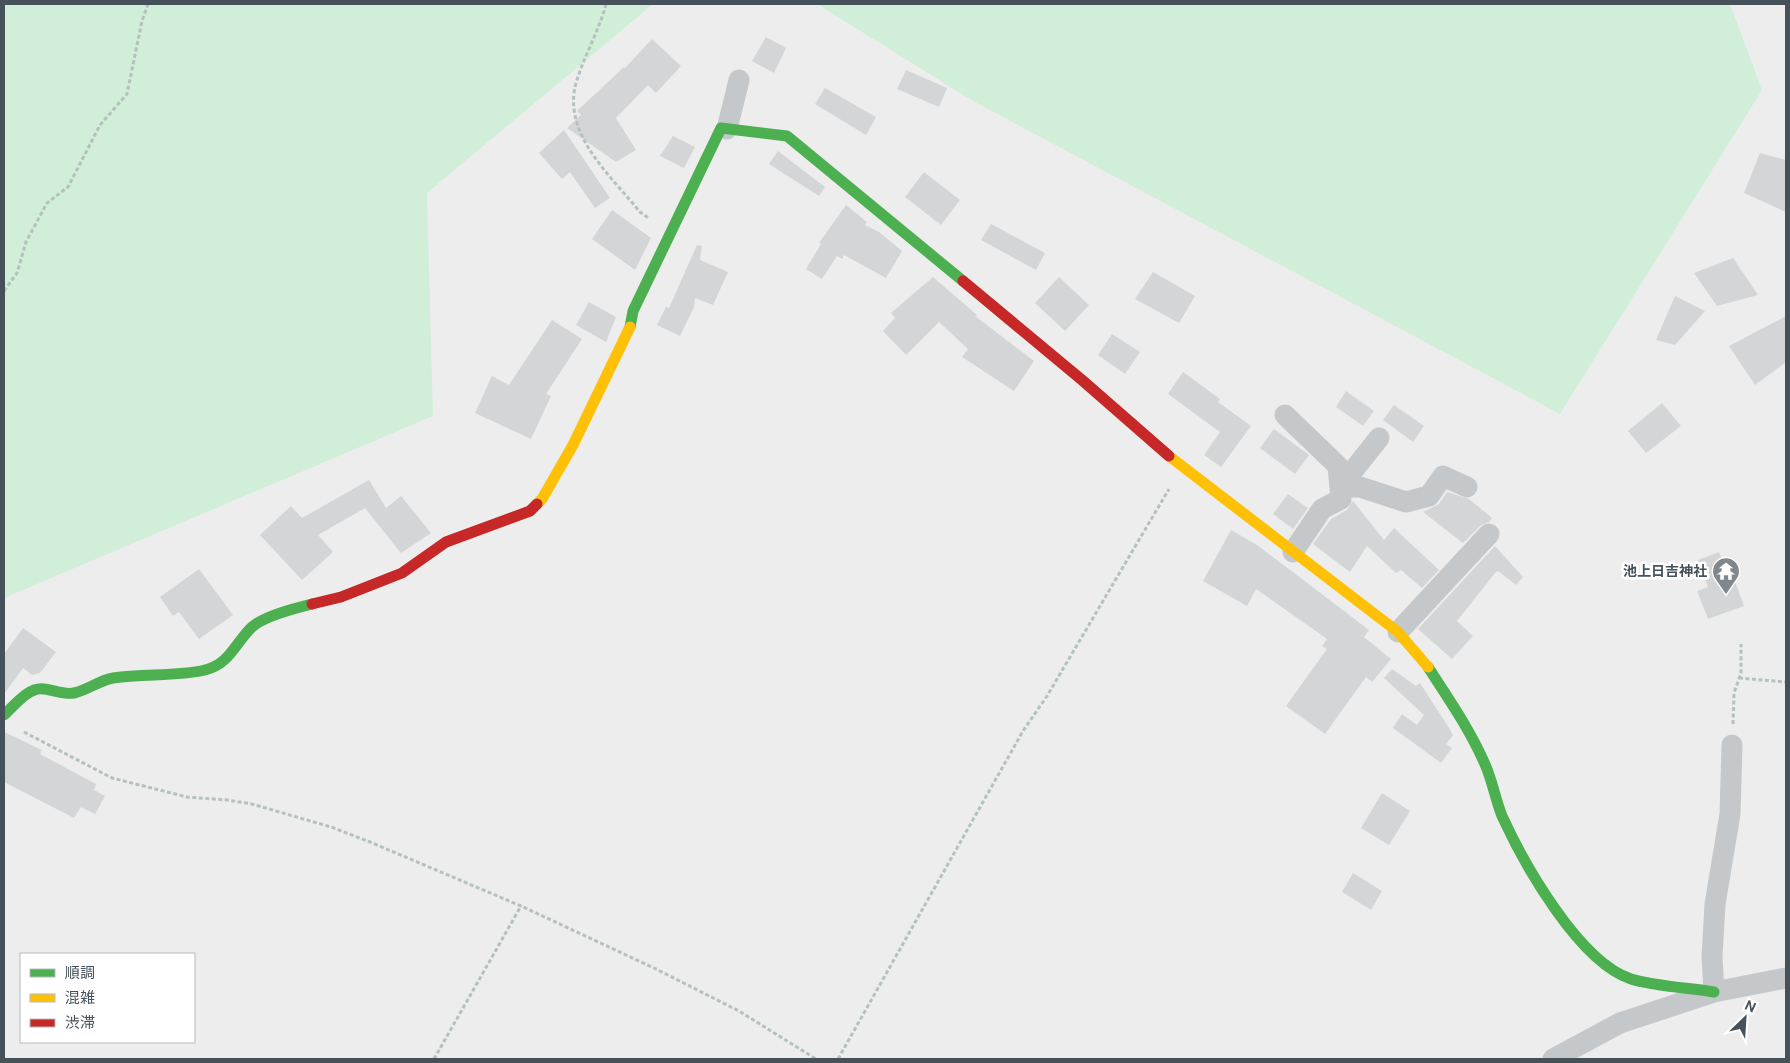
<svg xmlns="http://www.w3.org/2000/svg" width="1790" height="1063" font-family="'DM Sans','Noto Sans JP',sans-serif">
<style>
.green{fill:#d1eed9}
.building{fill:#d4d5d6}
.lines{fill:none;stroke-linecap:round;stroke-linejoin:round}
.path{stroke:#b4c1bc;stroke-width:3;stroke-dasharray:4 2.5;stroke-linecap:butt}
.street{stroke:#c5c8ca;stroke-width:21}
.fast{stroke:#4caf50;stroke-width:11}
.slow{stroke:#ffc107;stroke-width:11}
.jam{stroke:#c62828;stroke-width:11}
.labels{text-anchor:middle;stroke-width:5;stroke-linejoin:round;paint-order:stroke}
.poi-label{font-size:14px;font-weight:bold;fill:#45525a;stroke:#fff;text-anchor:end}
</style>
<rect width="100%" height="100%" fill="#eeeded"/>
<path class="green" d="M 4,4 L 653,4 L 427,193 L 433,416 L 4,598 Z
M 817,4 L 1730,4 L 1762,90 L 1560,414 L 973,101 Z"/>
<path class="building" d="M 766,37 L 786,48 L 774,73 L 752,61 Z
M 652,39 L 681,66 L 656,93 L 648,85 L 616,118 L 636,150 L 616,162 L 567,128 L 581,115 L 577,111 L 624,67 L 625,68 Z
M 906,70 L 947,88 L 939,107 L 897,89 Z
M 825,88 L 876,117 L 866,135 L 815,104 Z
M 564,130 L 610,198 L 595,208 L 570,172 L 562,179 L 539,153 Z
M 673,136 L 695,147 L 684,168 L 660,156 Z
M 778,151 L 825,187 L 819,196 L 769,164 Z
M 1760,153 L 1786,160 L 1786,212 L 1744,193 Z
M 924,172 L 960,200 L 941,225 L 905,197 Z
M 846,205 L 867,222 L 865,225 L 879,232 L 902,251 L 886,278 L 844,255 L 842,259 L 837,256 L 822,279 L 806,269 L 821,244 L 819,243 Z
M 612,210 L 651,238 L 635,270 L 592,239 Z
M 991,224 L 1045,253 L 1036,270 L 981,240 Z
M 697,245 L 702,246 L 700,260 L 728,272 L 713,305 L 695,298 L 694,307 L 680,336 L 657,325 L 666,307 L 669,308 Z
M 1733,258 L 1758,295 L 1717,306 L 1694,273 Z
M 1153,272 L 1195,296 L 1179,323 L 1135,299 Z
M 933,277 L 977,315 L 975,316 L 1034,361 L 1014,391 L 962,357 L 968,349 L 939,322 L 906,355 L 883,331 L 895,318 L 891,313 Z
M 1059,277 L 1089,305 L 1065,331 L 1035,303 Z
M 1675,296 L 1705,311 L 1675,345 L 1656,340 Z
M 589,302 L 616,317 L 606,342 L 576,325 Z
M 1786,316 L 1786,362 L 1755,385 L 1729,346 Z
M 552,320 L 582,339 L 546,394 L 551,396 L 531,439 L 475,413 L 492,376 L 509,385 Z
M 1112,334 L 1140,352 L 1125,374 L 1098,355 Z
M 1183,372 L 1220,399 L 1218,402 L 1251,426 L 1221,467 L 1204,455 L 1220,432 L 1168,394 Z
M 1346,391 L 1374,411 L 1363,426 L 1336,407 Z
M 1662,403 L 1681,426 L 1646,453 L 1628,431 Z
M 1394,405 L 1424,426 L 1413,442 L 1383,420 Z
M 1274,429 L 1309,455 L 1295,474 L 1260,448 Z
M 369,480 L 386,508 L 401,496 L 431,533 L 401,553 L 365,508 L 318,535 L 333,552 L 302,580 L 260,535 L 291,506 L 302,518 Z
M 1447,492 L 1469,499 L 1492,518 L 1489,522 L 1480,526 L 1463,543 L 1423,512 L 1439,504 Z
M 1288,494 L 1308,508 L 1293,529 L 1273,514 Z
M 1353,501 L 1384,540 L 1394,528 L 1439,570 L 1422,588 L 1401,570 L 1396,573 L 1367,546 L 1350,572 L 1313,544 L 1331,519 L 1347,510 Z
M 1231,530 L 1257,545 L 1369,630 L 1364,637 L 1391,659 L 1372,682 L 1366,677 L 1325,734 L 1286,706 L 1327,649 L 1322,646 L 1327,639 L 1256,589 L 1247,606 L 1203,581 Z
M 1495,546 L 1523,577 L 1516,585 L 1498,571 L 1495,573 L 1457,621 L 1473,636 L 1452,659 L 1418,629 Z
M 1719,552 L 1729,578 L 1733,576 L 1744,606 L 1708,619 L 1697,591 L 1708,587 L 1698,560 Z
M 199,569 L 233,615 L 199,639 L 179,612 L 173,616 L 160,597 Z
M 23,628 L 56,652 L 40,673 L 32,675 L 23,668 L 4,694 L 4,654 Z
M 1392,669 L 1416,686 L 1420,683 L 1449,728 L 1453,735 L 1446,744 L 1452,748 L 1441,763 L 1393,728 L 1402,714 L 1417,725 L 1424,715 L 1384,678 Z
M 4,732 L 42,750 L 40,754 L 96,784 L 94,790 L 105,796 L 95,814 L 81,807 L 74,818 L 4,782 Z
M 1382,793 L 1410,811 L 1389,845 L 1361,828 Z
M 1353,873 L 1382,891 L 1371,910 L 1342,892 Z"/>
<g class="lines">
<path class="path" d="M 606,4 C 599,31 584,56 576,83 C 562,134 611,176 640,212 L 650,219
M 4,291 L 17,273 L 26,242 L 47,203 L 68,187 L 100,125 L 127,94 L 142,21 L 148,4
M 1739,678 L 1786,682
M 1733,724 L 1734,693 L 1741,673 L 1741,644
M 24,732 L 112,778 L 187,797 L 227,800 L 252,804 L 331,827 L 370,842 L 521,906 L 654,968 L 739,1011 L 816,1059
M 434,1059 L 521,906
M 838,1059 L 1023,731 L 1047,696 L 1169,489"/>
<path class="street" d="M 727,129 L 739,80
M 1285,415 L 1338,466 L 1341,499 L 1322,509 L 1293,552
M 1340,487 L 1360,487 L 1406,502 L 1429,496 L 1443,476 L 1467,487
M 1340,487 L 1379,438
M 1398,632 L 1489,534
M 1714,992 L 1712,957 L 1715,904 L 1730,814 L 1732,745
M 1553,1059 L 1620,1023 L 1714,992 L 1786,978"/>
<path class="fast" d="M 630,327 L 633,311 L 721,128 L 787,136 L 963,281
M 1428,667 C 1448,698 1469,728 1484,762 C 1492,779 1495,798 1502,816 C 1524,864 1579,962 1631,979 C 1653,986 1690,988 1714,992
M 4,715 C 14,706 29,686 44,689 C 54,690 64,695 74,693 C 88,690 100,680 113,678 C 144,673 175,677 205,670 C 230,664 235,643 252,627 C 264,616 296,608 312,604"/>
<path class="slow" d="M 1169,456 L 1398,632 L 1428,667
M 537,504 L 542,499 L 573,445 L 630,327"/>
<path class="jam" d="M 963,281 L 1082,380 L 1169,456
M 312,604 L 341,597 L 402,573 L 446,542 L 530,511 L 537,504"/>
</g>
<defs>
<g id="temple-pin" transform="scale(1.4375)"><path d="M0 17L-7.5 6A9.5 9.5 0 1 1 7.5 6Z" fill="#80888d" stroke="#fff"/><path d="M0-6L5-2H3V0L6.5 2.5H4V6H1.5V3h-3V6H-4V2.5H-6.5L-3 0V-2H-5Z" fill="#fff"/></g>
</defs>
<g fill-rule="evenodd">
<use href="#temple-pin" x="1726" y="571"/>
</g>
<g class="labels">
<g class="poi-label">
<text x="1707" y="576">池上日吉神社</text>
</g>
</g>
<rect width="1790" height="1063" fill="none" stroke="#45525a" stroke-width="10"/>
<rect x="20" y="953" width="175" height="90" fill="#ffffff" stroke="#b5babd"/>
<rect x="30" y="969" width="25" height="8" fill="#4caf50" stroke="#b5babd"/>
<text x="65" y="978" font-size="15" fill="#45525a">順調</text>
<rect x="30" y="994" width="25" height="8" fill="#ffc107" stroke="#b5babd"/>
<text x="65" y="1003" font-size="15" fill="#45525a">混雑</text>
<rect x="30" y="1019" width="25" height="8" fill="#c62828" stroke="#b5babd"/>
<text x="65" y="1028" font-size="15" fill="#45525a">渋滞</text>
<g transform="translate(1745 1018) rotate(25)" stroke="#ffffff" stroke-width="4" paint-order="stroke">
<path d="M0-4L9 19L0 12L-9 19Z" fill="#45525a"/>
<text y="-8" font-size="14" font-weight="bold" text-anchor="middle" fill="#45525a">N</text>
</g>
</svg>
